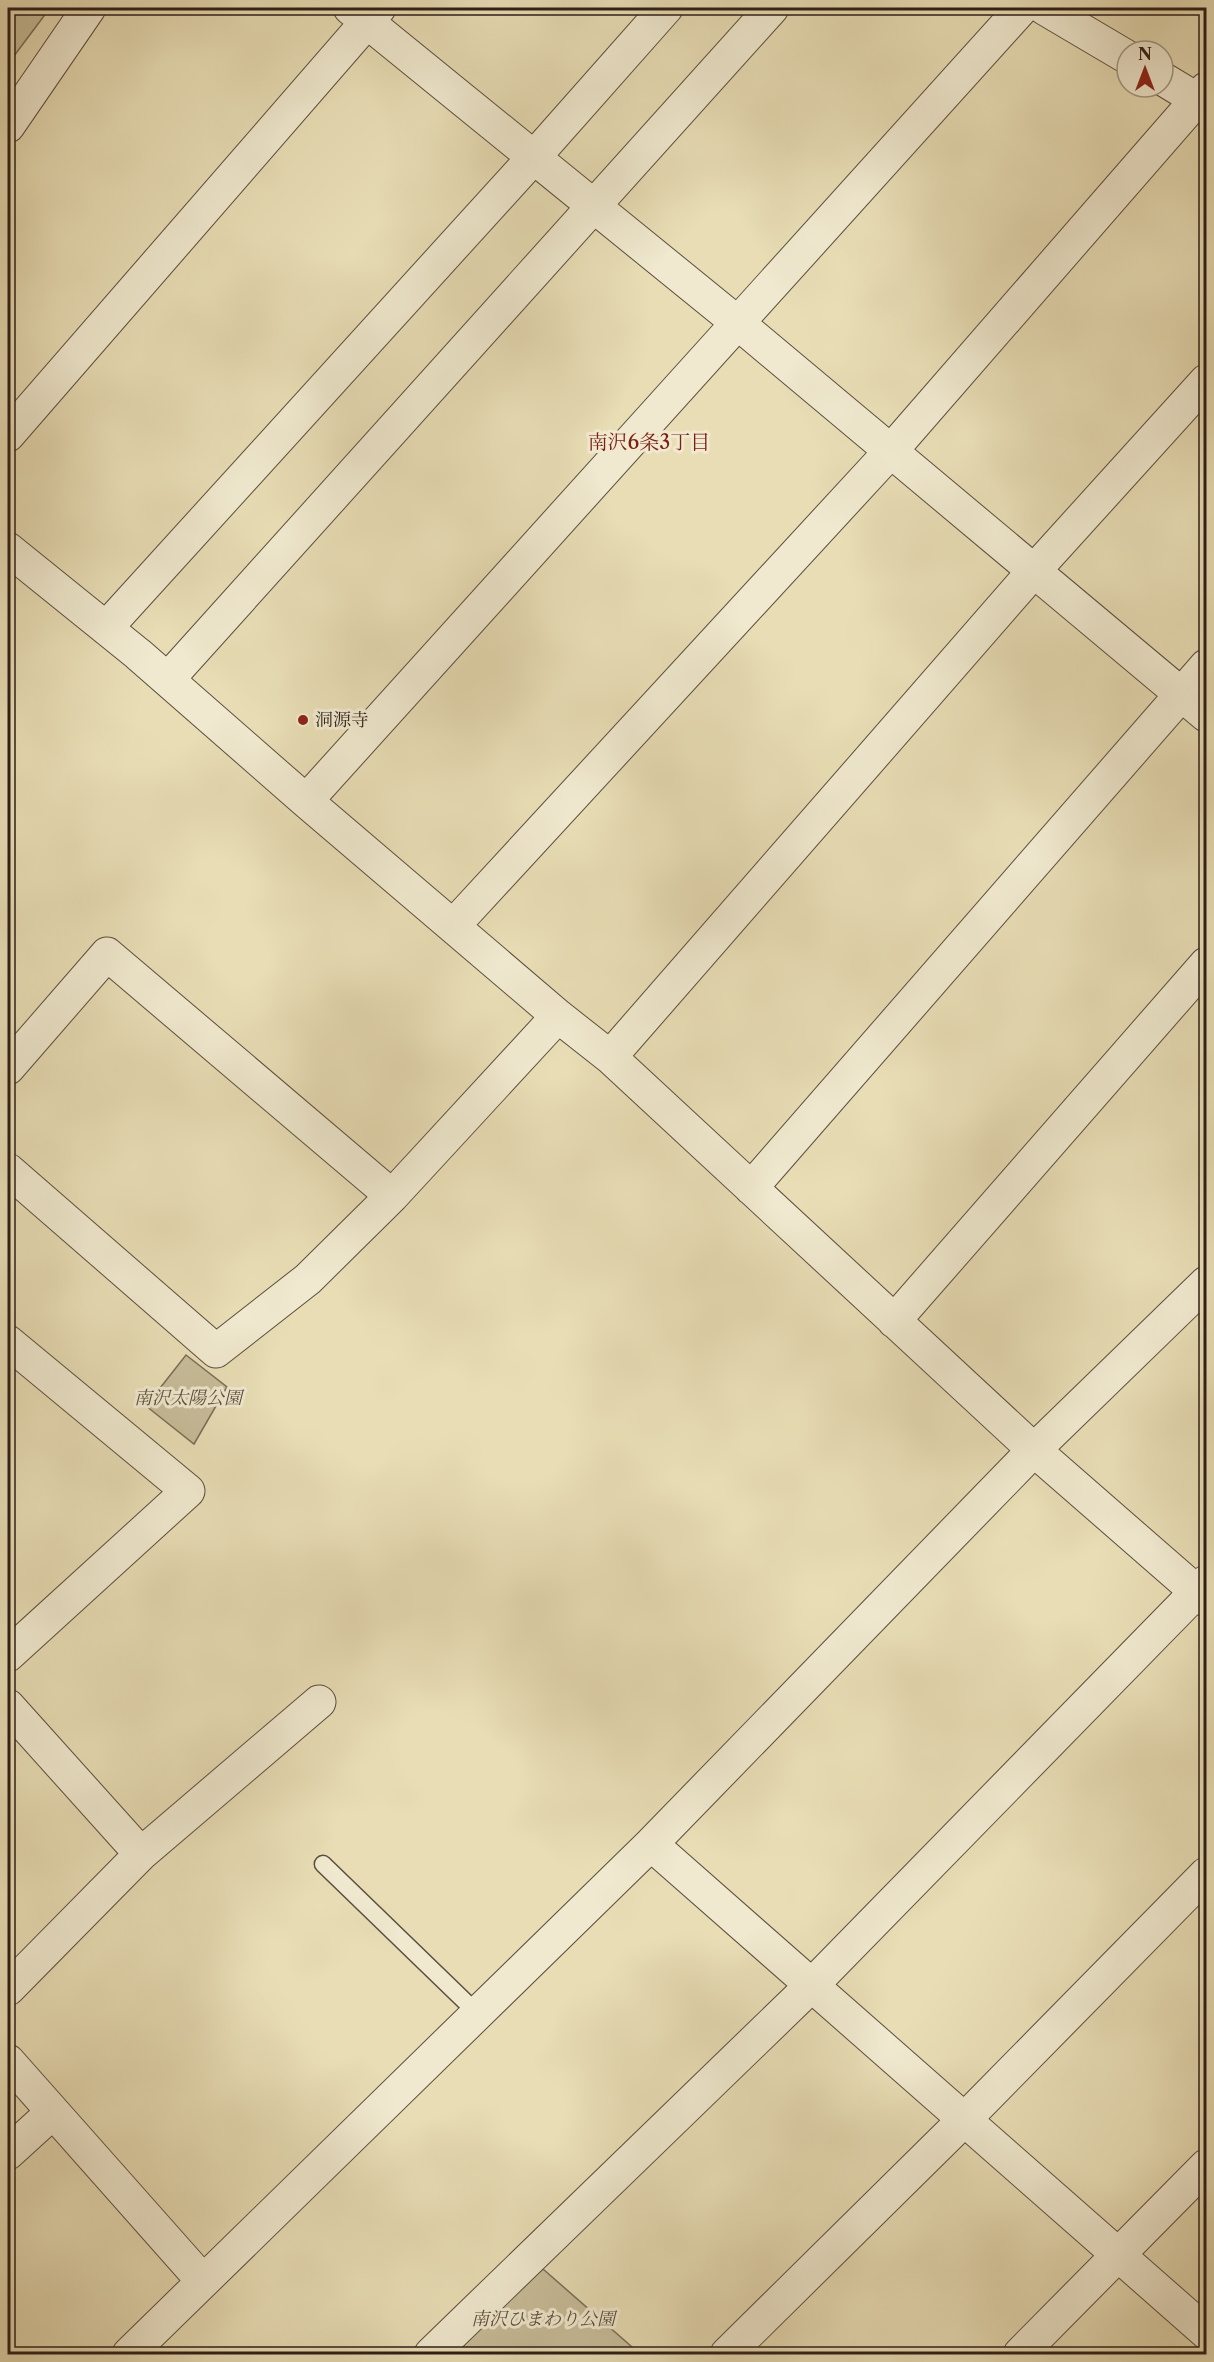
<svg xmlns="http://www.w3.org/2000/svg" width="1214" height="2362" font-family="'Libre Caslon Text','Noto Serif JP',serif">
<style>
.green{fill:#c8bd9a;stroke:#7a6e58;stroke-width:1.5}
.lines{fill:none;stroke-linecap:round;stroke-linejoin:round}
.service-casing{stroke:#5b4e3e;stroke-width:19}
.minor-casing{stroke:#5b4e3e;stroke-width:35}
.service{stroke:#f0e9cf;stroke-width:16}
.minor{stroke:#f0e9cf;stroke-width:33}
.poi-dot{fill:#8f2418;stroke:#f0e9cf;stroke-width:2}
.labels{text-anchor:middle;stroke-width:6;stroke-linejoin:round;paint-order:stroke}
.poi-label{font-size:18px;fill:#2c1e17;stroke:#f0e9cf;text-anchor:start}
.park-label{font-size:18px;font-style:italic;fill:#5b4e3e;stroke:#f0e9cf}
.neighbourhood-label{font-size:20px;fill:#7a1f14;stroke:#f0e9cf}
</style>
<rect width="100%" height="100%" fill="#e8ddb5"/>
<filter id="stains"><feTurbulence type="fractalNoise" baseFrequency=".00333" numOctaves="4"/><feColorMatrix values="0 0 0 0 .2 0 0 0 0 .09 0 0 0 0 .02 0 0 0 .5 -.17"/></filter>
<radialGradient id="worn" r=".72"><stop offset=".6" stop-color="#630" stop-opacity="0"/><stop offset="1" stop-color="#630" stop-opacity=".3"/></radialGradient>
<path class="green" d="M 8,8 L 50,8 L 8,64 Z
M 186,1355 L 227,1387 L 194,1444 L 146,1406 Z
M 543,2269 L 640,2354 L 447,2354 Z"/>
<g class="lines">
<g class="service-casing">
<path id="service" d="M 323,1864 L 478,2014"/>
</g>
<g class="minor-casing">
<path id="minor" d="M 350,8 L 739,324 L 1206,715
M 1044,8 L 1127,57
M 1163,79 L 1206,105
M 8,126 L 89,8
M 8,435 L 379,8
M 8,549 L 138,654 L 306,801 L 558,1016 L 610,1057 L 1034,1450 L 1206,1600
M 106,628 L 535,156 L 666,8
M 168,679 L 772,8
M 306,801 L 1022,8
M 454,925 L 890,452 L 1206,89
M 610,1057 L 1033,572 L 1206,381
M 8,1068 L 107,954 L 392,1196
M 8,1170 L 216,1351 L 308,1279 L 392,1196 L 558,1016
M 751,1188 L 1206,666
M 894,1321 L 1206,964
M 8,1342 L 188,1491 L 8,1655
M 8,1706 L 141,1854
M 651,1844 L 1206,2332
M 8,1989 L 141,1854 L 319,1702
M 8,2061 L 203,2281
M 8,2153 L 53,2112
M 129,2354 L 651,1844 L 1034,1450 L 1206,1283
M 431,2354 L 812,1985 L 1206,1582
M 727,2354 L 965,2119 L 1206,1874
M 1020,2354 L 1206,2166"/>
</g>
<use href="#service" class="service"/>
<use href="#minor" class="minor"/>
</g>
<circle class="poi-dot" cx="303" cy="720" r="6"/>
<g class="labels">
<g class="poi-label">
<text x="315" y="726">洞源寺</text>
</g>
<g class="park-label">
<text x="188" y="1404">南沢太陽公園</text>
<text x="543" y="2325">南沢ひまわり公園</text>
</g>
<g class="neighbourhood-label">
<text x="649" y="449">南沢6条3丁目</text>
</g>
</g>
<rect width="1214" height="2362" fill="none" stroke="#e8ddb5" stroke-width="30"/>
<rect x="9" y="9" width="1196" height="2344" fill="none" stroke="#2c1e17" stroke-width="3"/>
<rect x="15" y="15" width="1184" height="2332" fill="none" stroke="#2c1e17" stroke-width="1.5"/>
<g transform="translate(1145 69)"><circle r="28" fill="#f0e9cf" stroke="#a29885" stroke-width="1.5"/>
<path d="M0-4.5L10 22L0 15L-10 22Z" fill="#8f2418"/>
<text y="-9" font-size="16" font-weight="bold" text-anchor="middle" fill="#2c1e17">N</text>
</g>
<rect width="100%" height="100%" filter="url(#stains)"/>
<rect width="100%" height="100%" fill="url(#worn)"/>
</svg>
